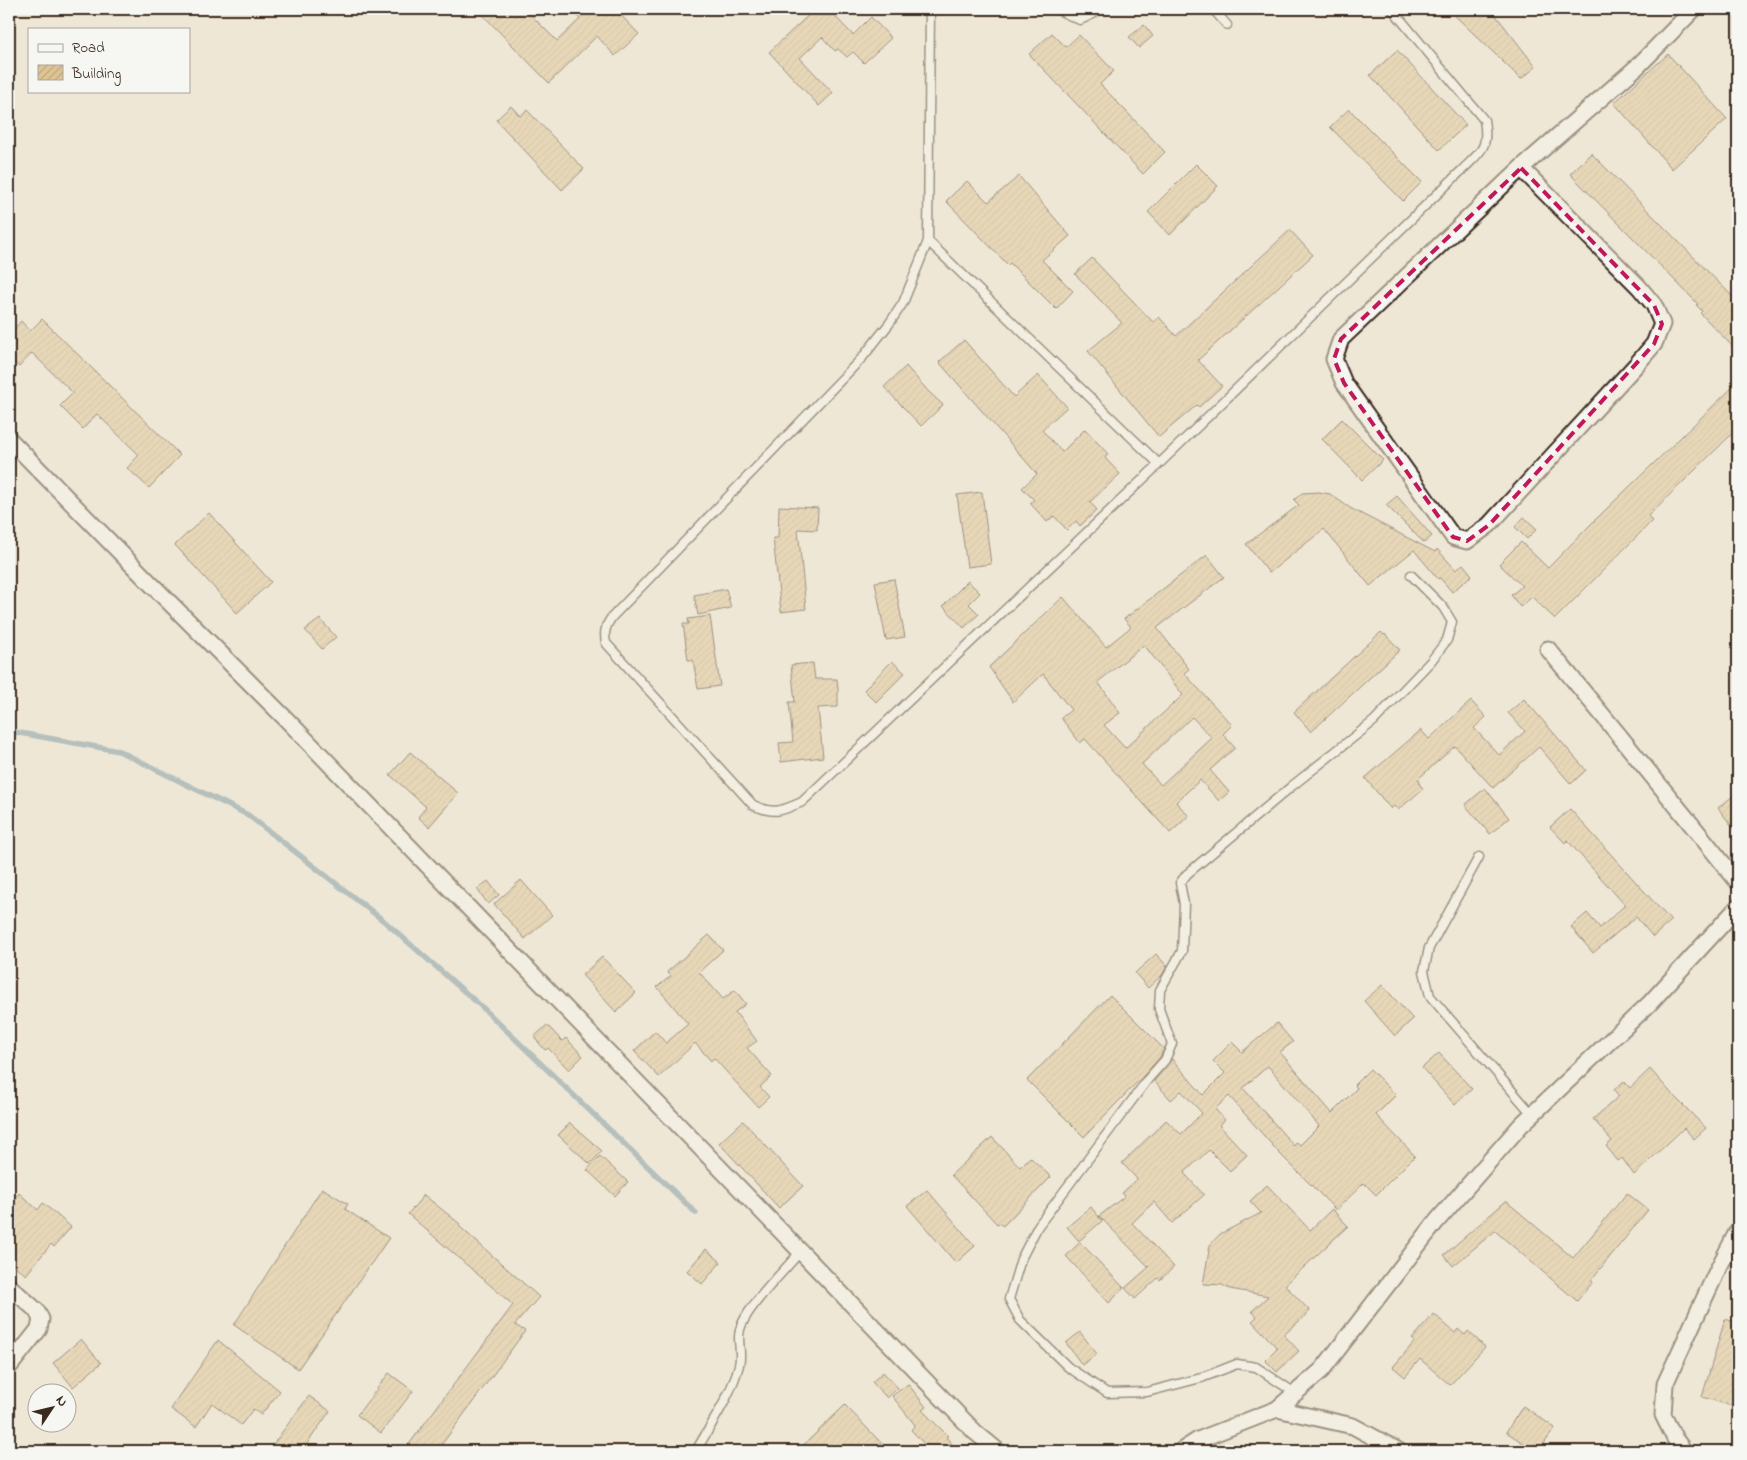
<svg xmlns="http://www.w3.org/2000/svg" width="1747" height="1460" font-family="'Indie Flower',sans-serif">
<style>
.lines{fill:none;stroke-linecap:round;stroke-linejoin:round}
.stream{stroke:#7090a0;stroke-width:5.5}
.building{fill:url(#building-hatch);stroke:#3b2a1e;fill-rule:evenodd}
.lane-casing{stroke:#3b2a1e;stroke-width:11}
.street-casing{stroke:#3b2a1e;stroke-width:19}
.lane{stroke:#f6f6f2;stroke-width:8}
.street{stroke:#f6f6f2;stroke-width:15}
.marked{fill:none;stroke:#c2185b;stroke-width:4;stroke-dasharray:10 6;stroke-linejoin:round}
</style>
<defs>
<pattern id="building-hatch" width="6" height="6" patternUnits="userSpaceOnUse" patternTransform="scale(1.25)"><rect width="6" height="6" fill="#dec494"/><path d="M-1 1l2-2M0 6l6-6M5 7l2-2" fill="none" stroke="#bfa97f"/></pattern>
</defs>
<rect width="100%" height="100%" fill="#efe7d6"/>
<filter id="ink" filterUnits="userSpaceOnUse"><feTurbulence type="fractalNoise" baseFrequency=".02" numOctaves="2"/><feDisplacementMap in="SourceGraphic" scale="10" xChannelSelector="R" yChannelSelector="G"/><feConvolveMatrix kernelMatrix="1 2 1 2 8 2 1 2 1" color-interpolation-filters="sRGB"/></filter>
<g filter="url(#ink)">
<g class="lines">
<path class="stream" d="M 9,731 L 119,751 L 248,815 L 384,921 L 482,1007 L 696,1213"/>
</g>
<path class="building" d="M 477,9 L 525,9 L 557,41 L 580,19 L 571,9 L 615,9 L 639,34 L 615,56 L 597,36 L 549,83 Z
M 815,9 L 828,9 L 853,35 L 871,17 L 891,38 L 864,63 L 853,52 L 847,57 L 838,49 L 835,51 L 822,37 L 800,58 L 833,93 L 819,106 L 769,52 Z
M 1448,9 L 1491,9 L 1536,67 L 1521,79 Z
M 1144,25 L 1153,36 L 1139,48 L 1129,37 Z
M 1052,33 L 1066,47 L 1079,35 L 1114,71 L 1100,84 L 1165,152 L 1143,174 L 1029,54 Z
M 1397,50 L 1466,125 L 1439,150 L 1370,75 Z
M 1668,54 L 1727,119 L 1672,169 L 1614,103 Z
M 511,106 L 520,116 L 527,110 L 584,169 L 562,190 L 496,120 Z
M 1349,109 L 1422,182 L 1403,201 L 1330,127 Z
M 1591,153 L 1738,302 L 1738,352 L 1700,313 L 1702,311 L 1696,305 L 1698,304 L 1570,174 Z
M 1196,164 L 1218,186 L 1170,235 L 1148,212 Z
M 1019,176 L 1070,236 L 1042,260 L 1073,291 L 1056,309 L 1010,263 L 1008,265 L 946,201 L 967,181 L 988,202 Z
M 1290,230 L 1313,255 L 1198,360 L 1222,386 L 1199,407 L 1197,405 L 1159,437 L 1088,351 L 1122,323 L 1075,274 L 1092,258 L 1153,322 L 1159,317 L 1176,336 Z
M 42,319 L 180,455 L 149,488 L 127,468 L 139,455 L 97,414 L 83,429 L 60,406 L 73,393 L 32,353 L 19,367 L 9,357 L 9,334 L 21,321 L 30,331 Z
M 964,340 L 1014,397 L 1038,375 L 1067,407 L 1042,430 L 1062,452 L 1085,429 L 1108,454 L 1105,458 L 1120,474 L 1090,502 L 1097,510 L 1080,526 L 1076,521 L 1067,530 L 1054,516 L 1047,522 L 1030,503 L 1034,500 L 1022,488 L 1037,474 L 939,362 Z
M 906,366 L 928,391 L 943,405 L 921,426 L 884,387 Z
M 1738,382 L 1738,428 L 1648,516 L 1652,521 L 1555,619 L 1532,597 L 1520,607 L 1511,595 L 1522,586 L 1499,564 L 1521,542 L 1548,568 L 1595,520 Z
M 1342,419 L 1383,460 L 1362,480 L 1322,439 Z
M 982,492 L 991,564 L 967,567 L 957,495 Z
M 1319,492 L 1330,494 L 1350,508 L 1435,552 L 1437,549 L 1456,570 L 1463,564 L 1472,575 L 1452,592 L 1440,578 L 1438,579 L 1414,550 L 1370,586 L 1324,529 L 1269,573 L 1246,544 L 1299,505 L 1294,500 L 1302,493 Z
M 1397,496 L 1432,536 L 1424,543 L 1386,505 Z
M 779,506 L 818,508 L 817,530 L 798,529 L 806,609 L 781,612 L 773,538 L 778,538 Z
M 209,513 L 271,582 L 237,613 L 175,545 Z
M 1524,517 L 1537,529 L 1527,539 L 1515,527 Z
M 1207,555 L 1224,577 L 1157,628 L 1189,669 L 1184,673 L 1232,725 L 1223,734 L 1235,748 L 1210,770 L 1229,792 L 1219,801 L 1200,780 L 1176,802 L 1189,816 L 1170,833 L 1085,739 L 1080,743 L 1061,718 L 1071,710 L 1043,674 L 1013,702 L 989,667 L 1063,597 L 1106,647 L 1131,627 L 1124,619 ZM 1144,645 L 1183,695 L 1125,748 L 1104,725 L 1120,713 L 1098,682 ZM 1192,717 L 1212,738 L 1161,785 L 1142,764 Z
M 894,579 L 905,637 L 886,640 L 875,582 Z
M 968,581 L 980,593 L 969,604 L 979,614 L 964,628 L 943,606 Z
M 726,589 L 731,608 L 698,615 L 694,595 Z
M 710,616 L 720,686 L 698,689 L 693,660 L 688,660 L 683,624 L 689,624 L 688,619 Z
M 320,619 L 336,637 L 322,649 L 305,630 Z
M 1381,632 L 1384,635 L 1385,634 L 1400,650 L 1311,732 L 1294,712 Z
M 892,661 L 905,673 L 876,702 L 864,690 Z
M 813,663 L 815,679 L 837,679 L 838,689 L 838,707 L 818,708 L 823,757 L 781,762 L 779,743 L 793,742 L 789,702 L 795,702 L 791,665 Z
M 1524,699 L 1586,770 L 1571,784 L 1539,747 L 1493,788 L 1455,746 L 1418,779 L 1420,782 L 1419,783 L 1423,789 L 1398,810 L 1394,806 L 1391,809 L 1365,778 L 1421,730 L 1429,739 L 1471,701 L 1486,717 L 1474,728 L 1499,755 L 1525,731 L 1508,713 Z
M 410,752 L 458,793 L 429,827 L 418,817 L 426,807 L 390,775 Z
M 1485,788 L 1509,818 L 1490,834 L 1465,805 Z
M 1738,792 L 1738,834 L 1718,808 Z
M 1570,809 L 1671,921 L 1653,937 L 1636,917 L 1593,953 L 1571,927 L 1587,913 L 1600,928 L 1625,905 L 1567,840 L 1565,843 L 1550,827 Z
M 521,880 L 552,915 L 525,939 L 494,904 Z
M 488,881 L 499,895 L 488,904 L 477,889 Z
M 709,935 L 723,950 L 699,972 L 723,999 L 735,990 L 746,1004 L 735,1012 L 757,1041 L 747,1048 L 772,1076 L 760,1087 L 769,1097 L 758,1107 L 714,1058 L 711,1061 L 695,1043 L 659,1077 L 634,1051 L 655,1031 L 666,1043 L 688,1024 L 657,987 L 671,976 L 667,972 Z
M 1156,954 L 1167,966 L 1162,975 L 1148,988 L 1135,973 Z
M 602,957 L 636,993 L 616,1012 L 582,975 Z
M 1382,985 L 1413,1019 L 1395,1036 L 1364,1001 Z
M 1110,995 L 1164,1049 L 1160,1057 L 1145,1074 L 1084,1137 L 1027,1080 Z
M 1277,1023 L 1293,1042 L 1280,1052 L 1332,1113 L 1357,1088 L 1354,1085 L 1370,1069 L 1396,1095 L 1376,1115 L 1415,1156 L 1376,1195 L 1364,1183 L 1336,1210 L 1280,1154 L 1229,1096 L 1215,1109 L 1225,1120 L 1219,1125 L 1247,1155 L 1230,1171 L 1209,1150 L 1184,1173 L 1204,1195 L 1172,1223 L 1154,1202 L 1132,1223 L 1174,1267 L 1160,1280 L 1158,1278 L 1135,1299 L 1125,1288 L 1149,1267 L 1099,1216 L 1125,1196 L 1122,1193 L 1137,1179 L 1122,1163 L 1166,1120 L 1181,1134 L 1202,1113 L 1181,1091 L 1171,1100 L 1154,1081 L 1172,1059 L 1203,1095 L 1225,1073 L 1213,1061 L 1232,1042 L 1242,1052 ZM 1268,1066 L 1319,1126 L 1300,1145 L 1297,1142 L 1294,1146 L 1243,1088 Z
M 547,1025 L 562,1041 L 566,1038 L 583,1056 L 569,1070 L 548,1048 L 545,1050 L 534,1037 Z
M 1439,1053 L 1472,1089 L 1455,1105 L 1422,1068 Z
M 1650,1069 L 1672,1094 L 1706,1128 L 1694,1139 L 1684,1128 L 1634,1175 L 1622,1158 L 1618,1161 L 1606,1146 L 1612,1141 L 1593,1119 L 1619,1096 L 1614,1090 L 1624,1081 L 1630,1088 Z
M 743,1121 L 803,1186 L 779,1208 L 719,1143 Z
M 570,1123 L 602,1151 L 590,1164 L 558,1135 Z
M 992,1137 L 1020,1167 L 1030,1157 L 1051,1177 L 1003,1226 L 999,1223 L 997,1224 L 951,1175 Z
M 600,1156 L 628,1182 L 615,1196 L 587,1170 Z
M 1267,1185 L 1310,1230 L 1332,1209 L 1348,1226 L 1285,1285 L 1310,1311 L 1284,1335 L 1299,1351 L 1277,1372 L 1265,1360 L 1277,1348 L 1252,1321 L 1257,1317 L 1252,1311 L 1268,1296 L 1230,1289 L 1222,1285 L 1203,1284 L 1210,1245 L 1220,1234 L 1261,1213 L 1250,1201 Z
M 322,1188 L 348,1204 L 345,1209 L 389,1238 L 298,1369 L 234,1325 Z
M 927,1190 L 975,1246 L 956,1263 L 907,1206 Z
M 19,1193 L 38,1210 L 43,1203 L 71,1227 L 54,1247 L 51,1244 L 26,1275 L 9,1261 L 9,1205 Z
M 1627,1193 L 1648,1210 L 1591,1280 L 1593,1282 L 1577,1301 L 1495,1231 L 1453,1266 L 1444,1255 L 1506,1201 L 1573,1258 Z
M 424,1195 L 460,1224 L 459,1226 L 539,1297 L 515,1325 L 525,1331 L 437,1451 L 404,1451 L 513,1305 L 408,1214 Z
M 1091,1207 L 1102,1221 L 1079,1241 L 1067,1227 Z
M 1080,1242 L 1124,1288 L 1109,1303 L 1066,1256 Z
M 706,1249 L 721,1262 L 702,1284 L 687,1271 Z
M 1434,1314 L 1455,1333 L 1458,1329 L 1465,1335 L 1468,1331 L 1485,1347 L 1450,1385 L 1420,1359 L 1405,1377 L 1393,1367 L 1415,1341 L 1412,1339 Z
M 1725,1319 L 1738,1323 L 1738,1347 L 1732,1367 L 1738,1369 L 1738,1384 L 1732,1406 L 1702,1397 Z
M 1080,1332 L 1097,1354 L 1082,1365 L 1066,1343 Z
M 81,1339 L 101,1363 L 73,1387 L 53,1363 Z
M 218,1340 L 280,1391 L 261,1415 L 253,1409 L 241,1425 L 212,1403 L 196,1427 L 171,1409 Z
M 883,1372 L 898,1388 L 887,1398 L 872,1382 Z
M 389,1373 L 413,1391 L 381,1433 L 357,1415 Z
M 908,1384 L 926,1407 L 922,1410 L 948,1436 L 946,1437 L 958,1451 L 931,1451 L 911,1430 L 915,1425 L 892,1396 Z
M 309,1396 L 330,1411 L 302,1451 L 268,1451 Z
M 845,1405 L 889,1451 L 797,1451 L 813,1436 Z
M 1523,1406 L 1555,1428 L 1539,1451 L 1536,1451 L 1506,1432 Z"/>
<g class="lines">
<g class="lane-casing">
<path id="lane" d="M 930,9 L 928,241 L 903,303 L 889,324 L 862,358 L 612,617 C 605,626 604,633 606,643 L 753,805 C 775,815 781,811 802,802 L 1159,464 L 1461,171 C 1481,151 1489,149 1484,120 L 1392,9
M 1056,9 L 1080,20 L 1093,14 L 1099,9
M 1213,9 L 1227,25
M 928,241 L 1159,464
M 1479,857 L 1429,948 L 1424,971 L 1430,996 L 1532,1114
M 1295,1393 L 1256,1367 L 1237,1364 L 1201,1378 L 1147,1392 L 1107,1393 L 1068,1367 L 1020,1320 L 1009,1299 L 1021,1259 L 1038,1226 L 1148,1079 L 1165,1060 L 1172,1044 L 1159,1009 L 1160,990 L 1182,951 L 1184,904 L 1180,883 L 1187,874 L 1292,786 L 1374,721 L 1431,661 L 1447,640 L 1452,622 L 1443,607 L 1411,575
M 696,1451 C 711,1424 731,1396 739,1365 C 743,1351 735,1338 742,1324 C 752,1302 783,1272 800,1252"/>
</g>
<g class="street-casing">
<path id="street" d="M 1521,168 L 1639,287 L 1654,305 L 1662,324 L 1654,344 L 1636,365 L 1489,525 L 1467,541 L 1453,537 L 1344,383 L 1334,359 L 1341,339 L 1521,168 L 1638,66 L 1694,9
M 9,439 L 151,584 L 287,720 L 975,1432 L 998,1451
M 1548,649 C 1612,726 1675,804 1738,882
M 9,1286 L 36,1310 L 41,1319 L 39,1329 L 9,1367
M 1277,1409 L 1353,1426 L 1399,1451
M 1181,1451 L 1198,1440 L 1277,1409 L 1322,1370 L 1436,1222 L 1521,1125 L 1649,1004 L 1738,907
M 1684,1451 L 1675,1439 L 1663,1415 L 1665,1384 L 1717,1271 L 1738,1230"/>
</g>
<use href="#lane" class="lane"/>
<use href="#street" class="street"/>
</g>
</g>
<path d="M0 0H1747V1460H0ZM 1521,168 L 1654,305 L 1662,324 L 1654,344 L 1489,525 L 1467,541 L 1453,537 L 1344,383 L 1334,359 L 1341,339 Z" fill="#efe7d6" fill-opacity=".55" fill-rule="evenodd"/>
<path class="marked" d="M 1521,168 L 1654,305 L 1662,324 L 1654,344 L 1489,525 L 1467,541 L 1453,537 L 1344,383 L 1334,359 L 1341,339 Z"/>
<rect width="1747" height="1460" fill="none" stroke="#f6f6f2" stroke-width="30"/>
<rect x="15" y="15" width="1717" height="1430" fill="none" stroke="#3b2a1e" stroke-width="2" filter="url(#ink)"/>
<rect x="28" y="28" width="162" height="65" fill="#f6f6f2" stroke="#aba49d"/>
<rect x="38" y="44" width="25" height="8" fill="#f6f6f2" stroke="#aba49d"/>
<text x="72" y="52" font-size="15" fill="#3b2a1e">Road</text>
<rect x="38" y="65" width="25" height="15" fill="url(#building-hatch)" stroke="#aba49d"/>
<text x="72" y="78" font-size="15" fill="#3b2a1e">Building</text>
<g transform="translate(52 1408) rotate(55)"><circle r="24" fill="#f6f6f2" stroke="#aba49d"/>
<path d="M0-4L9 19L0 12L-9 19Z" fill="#3b2a1e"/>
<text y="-8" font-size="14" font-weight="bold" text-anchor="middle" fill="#3b2a1e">N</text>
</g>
</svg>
